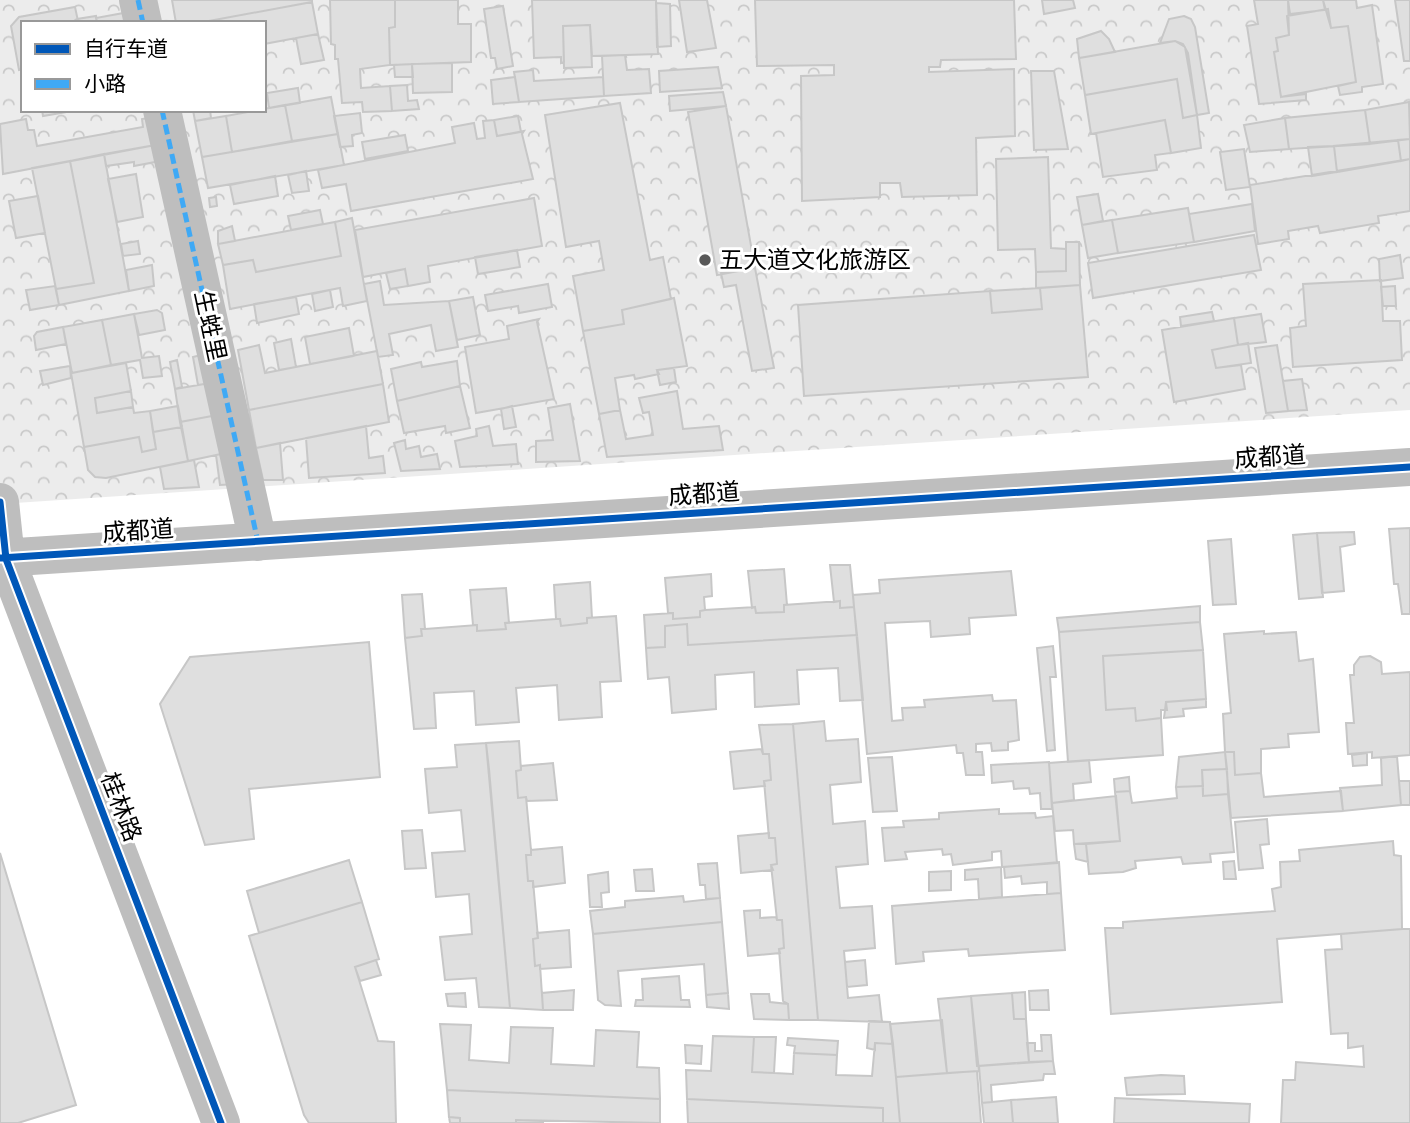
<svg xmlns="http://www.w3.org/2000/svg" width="1410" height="1123" font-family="'DejaVu Sans','Noto Sans SC',sans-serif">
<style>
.forest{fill:url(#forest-crowns);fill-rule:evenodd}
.building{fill:#dfdfdf;stroke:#c7c7c7;stroke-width:2}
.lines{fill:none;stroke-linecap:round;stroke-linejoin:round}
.minor{stroke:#bebebe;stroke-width:38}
.quiet{stroke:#3fa9f5;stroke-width:5;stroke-dasharray:10 5;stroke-linecap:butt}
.cycleway-casing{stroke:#fff;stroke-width:11}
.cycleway{stroke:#0057b8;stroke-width:7}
.poi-dot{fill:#595959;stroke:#fff;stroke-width:2.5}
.labels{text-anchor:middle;stroke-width:6;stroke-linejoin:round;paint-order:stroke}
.poi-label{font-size:24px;fill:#000;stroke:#fff;text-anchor:start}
.street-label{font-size:24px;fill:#000;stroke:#fff}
</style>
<defs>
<pattern id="forest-crowns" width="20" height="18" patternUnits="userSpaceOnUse" patternTransform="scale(1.75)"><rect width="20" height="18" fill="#ececec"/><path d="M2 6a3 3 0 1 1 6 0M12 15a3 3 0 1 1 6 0" fill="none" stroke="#c9c9c9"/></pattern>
</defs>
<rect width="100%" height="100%" fill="#fff"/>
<path class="forest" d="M 0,0 L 1410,0 L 1410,410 L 0,504 ZM 23,23 L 264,23 L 264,110 L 23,110 Z"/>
<path class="building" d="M 172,0 L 312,0 L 312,2 L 198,23 L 176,23 Z
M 330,0 L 395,0 L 395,27 L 389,28 L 390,65 L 360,69 L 361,88 L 390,86 L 392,111 L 363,112 L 362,102 L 342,103 L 338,59 L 335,59 L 335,45 L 331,44 Z
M 395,0 L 458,0 L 458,24 L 471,24 L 471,62 L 390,65 L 389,28 L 395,27 Z
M 532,0 L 656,0 L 658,54 L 592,56 L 590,25 L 563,26 L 564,62 L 561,63 L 561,57 L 534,58 Z
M 679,0 L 707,0 L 716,48 L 687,52 Z
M 755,0 L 1014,0 L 1016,59 L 941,60 L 940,67 L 929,67 L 929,72 L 1014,69 L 1015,136 L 976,138 L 977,195 L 902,197 L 900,183 L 880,183 L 880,197 L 802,201 L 801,76 L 834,75 L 834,65 L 757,66 Z
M 1042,0 L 1073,0 L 1075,8 L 1044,14 Z
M 1254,0 L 1288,0 L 1289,35 L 1276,38 L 1278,51 L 1274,52 L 1281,97 L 1306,94 L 1306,100 L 1259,104 L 1247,26 L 1258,24 Z
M 1288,0 L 1323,0 L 1325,10 L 1290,14 Z
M 1323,0 L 1356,0 L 1357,8 L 1372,5 L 1383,84 L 1362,87 L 1362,92 L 1340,95 L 1338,86 L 1356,82 L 1348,26 L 1331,28 Z
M 1395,0 L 1410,0 L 1410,61 L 1404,61 Z
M 312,2 L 318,34 L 264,44 L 264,23 L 198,23 Z
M 656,3 L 670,4 L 671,46 L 657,47 Z
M 503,6 L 513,66 L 497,69 L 495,58 L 491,58 L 484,9 Z
M 75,7 L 78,21 L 23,23 L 23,69 L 19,70 L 11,26 L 19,17 Z
M 1328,9 L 1331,28 L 1348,26 L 1356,82 L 1281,97 L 1274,52 L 1278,51 L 1276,38 L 1289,35 L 1287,16 Z
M 129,12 L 131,23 L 97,23 L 96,18 Z
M 96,16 L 97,23 L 71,23 L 77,19 Z
M 1184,16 L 1191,19 L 1195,27 L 1209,113 L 1197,115 L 1185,47 L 1175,41 L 1160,43 L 1169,19 Z
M 590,25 L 592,67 L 564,68 L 563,26 Z
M 1101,31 L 1109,39 L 1115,52 L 1079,58 L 1077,39 Z
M 318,34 L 324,60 L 301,64 L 296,38 Z
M 1175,41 L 1183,44 L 1188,53 L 1197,115 L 1183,118 L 1177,79 L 1085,95 L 1079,58 Z
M 625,55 L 627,70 L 649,69 L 651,93 L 604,96 L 602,56 Z
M 452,63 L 452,92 L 413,93 L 412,64 Z
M 412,64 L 413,77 L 395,77 L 394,65 Z
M 718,67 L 722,88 L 660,92 L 659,71 Z
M 533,70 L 534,81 L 603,77 L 604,96 L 519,102 L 514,72 Z
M 1031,71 L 1054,71 L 1068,149 L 1034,150 Z
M 515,77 L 519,102 L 493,104 L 491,80 Z
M 1177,79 L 1183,118 L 1197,115 L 1201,148 L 1171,153 L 1165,120 L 1091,134 L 1085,95 Z
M 407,85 L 408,101 L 417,100 L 419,109 L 392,111 L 390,86 Z
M 298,88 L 300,103 L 269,108 L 267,93 Z
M 723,92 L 726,106 L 670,111 L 669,96 Z
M 331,97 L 338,134 L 292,141 L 285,105 Z
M 1409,102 L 1410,139 L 1370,144 L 1365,110 Z
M 620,103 L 650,260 L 663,257 L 671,299 L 622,310 L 624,324 L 583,331 L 573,276 L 604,270 L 599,241 L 566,247 L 545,115 Z
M 285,105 L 292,141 L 232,152 L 226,116 Z
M 726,106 L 755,268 L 717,275 L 688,112 Z
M 42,110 L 78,110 L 43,116 Z
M 193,110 L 210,110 L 211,118 L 195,121 Z
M 1365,110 L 1370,144 L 1289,149 L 1285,118 Z
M 360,113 L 362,133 L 352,135 L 353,146 L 340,147 L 334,116 Z
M 172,114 L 155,145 L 3,174 L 0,124 L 26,119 L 28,130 L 34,130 L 37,146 L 143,127 L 142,119 Z
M 226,116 L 232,152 L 202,157 L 195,121 Z
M 518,116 L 521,132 L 497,136 L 494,120 Z
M 1285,118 L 1289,149 L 1250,152 L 1244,125 Z
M 494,120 L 497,136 L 524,131 L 522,134 L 533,179 L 351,211 L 346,184 L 322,188 L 318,170 L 455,143 L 452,127 L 474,123 L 477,139 L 485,138 L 483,121 Z
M 1165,120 L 1171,153 L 1155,155 L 1157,170 L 1103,177 L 1096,133 Z
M 338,134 L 344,165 L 208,188 L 202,157 Z
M 405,135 L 408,151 L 365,159 L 362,142 Z
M 1410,139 L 1410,159 L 1401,161 L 1398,140 Z
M 1398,140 L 1401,161 L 1337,172 L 1334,146 Z
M 155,145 L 181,157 L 134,166 L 134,162 L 106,166 L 104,154 Z
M 1334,146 L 1337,172 L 1312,176 L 1308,147 Z
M 1244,149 L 1250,187 L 1226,190 L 1220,152 Z
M 104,154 L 129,291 L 59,305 L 56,289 L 94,283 L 70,161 Z
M 1048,157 L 1051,248 L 1066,249 L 1066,271 L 1036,272 L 1035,249 L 998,250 L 996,159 Z
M 1410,159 L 1410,211 L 1378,216 L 1379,223 L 1320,233 L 1318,226 L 1288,231 L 1289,239 L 1258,244 L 1250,185 Z
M 70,161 L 94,283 L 56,289 L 32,168 Z
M 306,171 L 309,191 L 292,193 L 288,175 Z
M 136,174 L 143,217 L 117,222 L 108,179 Z
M 275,176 L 278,196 L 234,204 L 230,185 Z
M 1098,194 L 1103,221 L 1082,225 L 1077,197 Z
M 38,196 L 45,233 L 16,238 L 9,201 Z
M 216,197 L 217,206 L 210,207 L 209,198 Z
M 534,198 L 542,246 L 428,266 L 430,282 L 408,286 L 405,269 L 363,277 L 355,230 Z
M 1252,204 L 1255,231 L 1194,242 L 1189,214 Z
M 1188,208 L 1194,242 L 1118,253 L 1112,220 Z
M 320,210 L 323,224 L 291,230 L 288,216 Z
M 352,218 L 367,301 L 343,306 L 340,288 L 230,309 L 223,265 L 253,260 L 256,272 L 341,256 L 335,222 Z
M 1112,220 L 1118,253 L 1088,258 L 1082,225 Z
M 335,222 L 341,256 L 256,272 L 253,260 L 223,265 L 218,244 Z
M 232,226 L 235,241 L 218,244 L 218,231 Z
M 1254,235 L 1261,270 L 1093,298 L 1088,263 Z
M 138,241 L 140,254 L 123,256 L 121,244 Z
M 1066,242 L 1079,242 L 1080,285 L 1036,288 L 1036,272 L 1066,271 Z
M 517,250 L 520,267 L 478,274 L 475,257 Z
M 1400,255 L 1403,278 L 1380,281 L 1379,259 Z
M 152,265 L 154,286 L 129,291 L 126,270 Z
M 755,268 L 774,368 L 752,371 L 736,285 L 724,287 L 721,273 Z
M 405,269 L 408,286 L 390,289 L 386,273 Z
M 1381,280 L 1383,321 L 1400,321 L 1402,360 L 1293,367 L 1290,328 L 1306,326 L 1303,284 Z
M 380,281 L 384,305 L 449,301 L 458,347 L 436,351 L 431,325 L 389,334 L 393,355 L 378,357 L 364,284 Z
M 548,284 L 552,307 L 519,313 L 518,306 L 488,311 L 485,295 Z
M 1080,285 L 1088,377 L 804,396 L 798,305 L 990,291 L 992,313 L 1042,309 L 1040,288 Z
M 55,286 L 59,305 L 30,310 L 26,290 Z
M 1395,286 L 1396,306 L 1383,306 L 1381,287 Z
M 1040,288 L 1042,309 L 992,313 L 990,291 Z
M 330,290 L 333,307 L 315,311 L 312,294 Z
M 296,297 L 299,314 L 257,323 L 254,304 Z
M 473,297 L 480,335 L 457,340 L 449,301 Z
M 674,298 L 687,366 L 657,370 L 659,374 L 635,379 L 634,375 L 615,378 L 620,410 L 599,414 L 583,331 L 624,324 L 622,310 Z
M 157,310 L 162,313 L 165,330 L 139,335 L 134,314 Z
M 1212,312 L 1214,321 L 1181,326 L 1180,317 Z
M 134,314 L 142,358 L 159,356 L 162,376 L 143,378 L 140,360 L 111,365 L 102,320 Z
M 1261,314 L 1266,342 L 1238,345 L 1234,318 Z
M 1234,318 L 1238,345 L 1212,350 L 1216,368 L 1241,365 L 1245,389 L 1174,402 L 1162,330 Z
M 539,319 L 537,322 L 554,399 L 476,413 L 465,347 L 509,339 L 507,326 Z
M 102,320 L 111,365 L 72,373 L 63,327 Z
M 63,327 L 66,344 L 36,350 L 34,336 L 37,332 Z
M 349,328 L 354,356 L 310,364 L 305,337 Z
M 291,339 L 296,367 L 279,370 L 274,343 Z
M 1248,343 L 1251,363 L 1216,368 L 1212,350 Z
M 259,345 L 265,373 L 377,351 L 383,384 L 249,410 L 238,350 Z
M 1277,345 L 1288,411 L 1266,413 L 1255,348 Z
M 213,352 L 222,381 L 198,385 L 193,357 Z
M 177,360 L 182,387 L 175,389 L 170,362 Z
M 457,361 L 460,386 L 397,401 L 391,369 L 421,362 L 422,367 Z
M 126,363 L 131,391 L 95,398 L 97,413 L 133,407 L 134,413 L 150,411 L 156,449 L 142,452 L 139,437 L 84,447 L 71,373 Z
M 70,366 L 71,378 L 43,385 L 40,371 Z
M 674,368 L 676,382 L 660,385 L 657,370 Z
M 1302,379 L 1307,410 L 1288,411 L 1283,381 Z
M 222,381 L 228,413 L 180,422 L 175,389 Z
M 383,384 L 389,422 L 256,448 L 249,410 Z
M 460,386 L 470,428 L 446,433 L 445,426 L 404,433 L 397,401 Z
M 131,391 L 133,407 L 97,413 L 95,398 Z
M 677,391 L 683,429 L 719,426 L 723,450 L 607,457 L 599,414 L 620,410 L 626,439 L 653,435 L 649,412 L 643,413 L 639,398 Z
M 570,404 L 580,461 L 536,462 L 536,441 L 553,440 L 548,408 Z
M 178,406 L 182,427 L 153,432 L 150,411 Z
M 512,406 L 516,427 L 504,429 L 501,409 Z
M 228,413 L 235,451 L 188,461 L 180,422 Z
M 366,426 L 369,458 L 383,456 L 385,473 L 309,478 L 306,438 Z
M 489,426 L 493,446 L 516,444 L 518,464 L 460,467 L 455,441 L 477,436 L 476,429 Z
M 182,427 L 188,461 L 106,478 L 95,477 L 88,470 L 84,447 L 139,437 L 142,452 L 156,449 L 153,432 Z
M 405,440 L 406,449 L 419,446 L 421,457 L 437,454 L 440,469 L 401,471 L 394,443 Z
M 280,443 L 283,480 L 263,480 L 256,448 Z
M 235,451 L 238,484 L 220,485 L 216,455 Z
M 194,460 L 199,487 L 164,489 L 160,467 Z
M 1410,528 L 1410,614 L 1402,614 L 1398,584 L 1394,584 L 1389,529 Z
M 1354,532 L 1355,544 L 1340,547 L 1344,591 L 1322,593 L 1317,533 Z
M 1317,533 L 1323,597 L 1299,599 L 1293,535 Z
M 1231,539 L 1236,604 L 1213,605 L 1208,541 Z
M 830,565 L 850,565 L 854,607 L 840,608 L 840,601 L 834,602 Z
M 784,569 L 787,605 L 784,605 L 784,612 L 756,613 L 755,607 L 752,608 L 748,571 Z
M 1011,571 L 1016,615 L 969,618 L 970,634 L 931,637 L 930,621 L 885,623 L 892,721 L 903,720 L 902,708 L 925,707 L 924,700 L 992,695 L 993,701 L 1016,700 L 1019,740 L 1008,742 L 1008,750 L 992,751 L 991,743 L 976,744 L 976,752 L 982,752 L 984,775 L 966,775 L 963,753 L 957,753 L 956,745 L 867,754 L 853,595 L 880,593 L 879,580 Z
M 711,574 L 712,596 L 704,597 L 705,610 L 700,611 L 700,617 L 673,619 L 673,613 L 668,613 L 665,578 Z
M 590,582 L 592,618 L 587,618 L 587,623 L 561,626 L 560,619 L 556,619 L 554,585 Z
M 506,588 L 509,623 L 505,623 L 506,629 L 477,631 L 477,625 L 473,625 L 470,590 Z
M 422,594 L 425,629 L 421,629 L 422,636 L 405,638 L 402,595 Z
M 840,601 L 840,608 L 854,607 L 857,635 L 688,645 L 687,624 L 665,626 L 665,647 L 646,648 L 644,615 L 673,613 L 673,619 L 700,617 L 700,611 L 705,610 L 755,607 L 756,613 L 784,612 L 784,605 Z
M 1200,606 L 1200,622 L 1059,632 L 1057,618 Z
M 616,616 L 621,681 L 600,682 L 602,717 L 559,720 L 557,685 L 516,688 L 519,722 L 476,725 L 474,691 L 434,693 L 436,728 L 414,729 L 405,638 L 422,636 L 421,629 L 425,629 L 477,625 L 477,631 L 506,629 L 505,623 L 556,619 L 560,619 L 561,626 L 587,623 L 587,618 Z
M 1200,622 L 1203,650 L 1103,656 L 1106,710 L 1135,708 L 1136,721 L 1161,718 L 1163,755 L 1068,762 L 1059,632 Z
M 687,624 L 688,645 L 857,635 L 863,700 L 840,701 L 838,668 L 797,670 L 799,704 L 755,707 L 754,672 L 715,675 L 716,709 L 672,713 L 669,677 L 648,679 L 646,648 L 665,647 L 665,626 Z
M 1264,631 L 1264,634 L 1296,632 L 1299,661 L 1313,659 L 1319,732 L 1288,734 L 1289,747 L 1261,749 L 1261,773 L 1235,775 L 1234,752 L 1225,752 L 1223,714 L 1231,713 L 1224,634 Z
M 369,642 L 380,777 L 249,789 L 254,839 L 205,845 L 160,704 L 190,657 Z
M 1053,646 L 1056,677 L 1050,677 L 1055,750 L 1047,751 L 1037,648 Z
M 1203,650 L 1206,699 L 1166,702 L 1167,710 L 1161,710 L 1161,718 L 1136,721 L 1135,708 L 1106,710 L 1103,656 Z
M 1370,656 L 1381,662 L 1382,674 L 1410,672 L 1410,755 L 1372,758 L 1372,752 L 1348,754 L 1346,723 L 1354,723 L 1350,675 L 1354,675 L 1354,665 L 1360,657 Z
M 1206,699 L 1206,707 L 1183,709 L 1184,716 L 1164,718 L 1166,702 Z
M 824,721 L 826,741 L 858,739 L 861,782 L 830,785 L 833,824 L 865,821 L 868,864 L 836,867 L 840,908 L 872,906 L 875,948 L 844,951 L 848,998 L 879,995 L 882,1022 L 818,1020 L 793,724 Z
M 793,724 L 818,1020 L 789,1020 L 788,1004 L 783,1001 L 779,949 L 784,948 L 782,920 L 777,920 L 771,865 L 777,864 L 775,838 L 769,838 L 764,781 L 771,780 L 769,754 L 763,754 L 759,725 Z
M 519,741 L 521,770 L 516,771 L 518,798 L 526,797 L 531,850 L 531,855 L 526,855 L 528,881 L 533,881 L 538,938 L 533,939 L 535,966 L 540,965 L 543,1010 L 510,1008 L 486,743 Z
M 486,743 L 489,769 L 510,1008 L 479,1007 L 476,978 L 445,980 L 440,937 L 472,934 L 469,894 L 436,897 L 432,853 L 465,851 L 461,810 L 429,813 L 425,769 L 457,767 L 455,745 Z
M 761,749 L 763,754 L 769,754 L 771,780 L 764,781 L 765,786 L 734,789 L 730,752 Z
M 1225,752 L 1234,752 L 1235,775 L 1261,773 L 1264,797 L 1341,791 L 1343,811 L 1231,818 Z
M 1225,752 L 1227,769 L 1202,770 L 1203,786 L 1176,787 L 1179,757 Z
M 1367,753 L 1367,765 L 1353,766 L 1352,755 Z
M 1397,756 L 1401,805 L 1343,811 L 1340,788 L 1382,785 L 1381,758 Z
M 892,757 L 897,811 L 873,812 L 868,758 Z
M 1089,760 L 1091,782 L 1073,784 L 1074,800 L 1052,803 L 1049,763 Z
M 1049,762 L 1052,809 L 1041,809 L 1040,793 L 1030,794 L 1029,788 L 1014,789 L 1013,781 L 992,783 L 991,765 Z
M 553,763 L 557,800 L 527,801 L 526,797 L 518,798 L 516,771 L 521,770 L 521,766 Z
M 1227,769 L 1228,794 L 1203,796 L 1202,770 Z
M 1129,777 L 1130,791 L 1115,792 L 1114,779 Z
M 1399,781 L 1410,781 L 1410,805 L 1401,805 Z
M 1203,786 L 1203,796 L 1228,794 L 1234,852 L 1210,854 L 1211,862 L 1183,864 L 1181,857 L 1135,861 L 1136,868 L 1123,872 L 1089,874 L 1086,844 L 1120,841 L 1115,792 L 1130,791 L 1132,803 L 1177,798 L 1176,787 Z
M 1116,796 L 1120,841 L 1074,844 L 1073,830 L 1055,831 L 1052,803 Z
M 999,809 L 999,814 L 1035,813 L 1036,818 L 1053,816 L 1057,863 L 1002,867 L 1001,851 L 992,852 L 992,860 L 953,865 L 951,854 L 943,855 L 942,849 L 905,852 L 907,859 L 885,861 L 882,828 L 904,827 L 903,821 L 939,819 L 939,813 Z
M 1267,819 L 1269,844 L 1260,845 L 1263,868 L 1239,870 L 1235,822 Z
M 422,830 L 426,868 L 405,869 L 402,831 Z
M 769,833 L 769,838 L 775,838 L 777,864 L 771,865 L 773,870 L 741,873 L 738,836 Z
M 1393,841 L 1394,855 L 1401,856 L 1402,929 L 1277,939 L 1282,1002 L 1111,1014 L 1105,928 L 1123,928 L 1123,922 L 1275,911 L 1272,889 L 1281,887 L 1280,862 L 1300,861 L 1299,850 Z
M 1074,844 L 1086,844 L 1088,862 L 1076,859 Z
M 562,847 L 565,883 L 533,887 L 533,881 L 528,881 L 526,855 L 531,855 L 531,850 Z
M 0,853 L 76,1105 L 18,1123 L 0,1123 Z
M 349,860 L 362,902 L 259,933 L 247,891 Z
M 1234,861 L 1236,879 L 1224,879 L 1223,862 Z
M 1059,862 L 1061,893 L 1047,894 L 1047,882 L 1022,884 L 1021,876 L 1005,878 L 1004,867 Z
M 717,863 L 720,898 L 706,899 L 705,885 L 700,885 L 698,864 Z
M 1001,867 L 1002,897 L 979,899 L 978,879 L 965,880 L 965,870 Z
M 652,869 L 654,891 L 636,891 L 634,870 Z
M 951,871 L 951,890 L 929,891 L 929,872 Z
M 608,872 L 609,892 L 601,893 L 602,907 L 590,907 L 588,875 Z
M 1061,893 L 1065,950 L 969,956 L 968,949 L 923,952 L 924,961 L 896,964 L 892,906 Z
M 683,896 L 684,902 L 720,898 L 722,922 L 593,934 L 590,911 L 625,907 L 625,901 Z
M 362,902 L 379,959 L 355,967 L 378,1041 L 394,1042 L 396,1123 L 309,1123 L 304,1115 L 249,936 Z
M 760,910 L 760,918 L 776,917 L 777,920 L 782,920 L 784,948 L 779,949 L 780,953 L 748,956 L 744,911 Z
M 722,922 L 728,993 L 706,995 L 704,964 L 618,971 L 621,1006 L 605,1005 L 598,1000 L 593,934 Z
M 1402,929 L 1410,929 L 1410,1123 L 1281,1123 L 1283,1080 L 1295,1080 L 1296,1062 L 1364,1067 L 1363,1046 L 1348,1048 L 1348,1033 L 1331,1034 L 1325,950 L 1342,949 L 1341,934 Z
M 569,930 L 571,967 L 540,969 L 540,965 L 535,966 L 533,939 L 538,938 L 537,933 Z
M 376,960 L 381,975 L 360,981 L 355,967 Z
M 865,960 L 867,985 L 847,987 L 845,962 Z
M 679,976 L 681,1000 L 689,1000 L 690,1007 L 635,1006 L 636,1000 L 643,1000 L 642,979 Z
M 574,990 L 573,1010 L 543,1010 L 542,993 Z
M 1048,990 L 1049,1010 L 1030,1010 L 1029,991 Z
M 1025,992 L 1026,1019 L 1014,1019 L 1012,993 Z
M 465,993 L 466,1007 L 448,1006 L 446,994 Z
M 728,993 L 729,1009 L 707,1007 L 706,995 Z
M 1012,993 L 1014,1019 L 1026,1019 L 1029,1062 L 977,1066 L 971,996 Z
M 751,994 L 769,994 L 770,1002 L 788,1004 L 789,1020 L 754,1019 Z
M 971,996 L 979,1071 L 947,1073 L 938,999 Z
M 942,1020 L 947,1073 L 896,1077 L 890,1024 Z
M 869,1021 L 890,1022 L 893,1044 L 875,1043 L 875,1050 L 867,1048 Z
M 440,1024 L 471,1025 L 469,1060 L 509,1063 L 511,1027 L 553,1028 L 551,1064 L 594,1066 L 596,1030 L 639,1032 L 637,1067 L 659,1068 L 660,1099 L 447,1090 Z
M 1041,1035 L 1051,1035 L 1053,1061 L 1029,1062 L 1027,1043 L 1035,1043 L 1035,1051 L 1042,1051 Z
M 713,1036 L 754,1037 L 752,1072 L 774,1073 L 793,1074 L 794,1053 L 837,1055 L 836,1075 L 872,1076 L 875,1043 L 893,1044 L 900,1123 L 883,1123 L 883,1108 L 687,1099 L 686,1070 L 711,1071 Z
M 754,1037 L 776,1037 L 774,1073 L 752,1072 Z
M 788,1038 L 838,1041 L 837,1055 L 794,1053 L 795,1046 L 787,1045 Z
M 685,1045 L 702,1046 L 701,1064 L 686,1063 Z
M 1053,1061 L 1055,1074 L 1044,1074 L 1043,1080 L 991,1085 L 992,1102 L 982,1103 L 979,1066 Z
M 977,1071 L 981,1123 L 900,1123 L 896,1077 Z
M 1161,1075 L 1184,1076 L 1185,1094 L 1127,1095 L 1125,1078 Z
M 447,1090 L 660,1099 L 660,1123 L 516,1120 L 516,1123 L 460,1123 L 460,1118 L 449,1117 Z
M 1056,1097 L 1058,1123 L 1013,1123 L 1011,1100 Z
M 1115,1098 L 1250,1104 L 1249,1123 L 1114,1123 Z
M 687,1099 L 883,1108 L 883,1123 L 688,1123 Z
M 1011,1100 L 1013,1123 L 984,1123 L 982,1103 Z
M 449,1117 L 460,1118 L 460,1123 L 450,1123 Z
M 516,1120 L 543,1121 L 543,1123 L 516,1123 Z"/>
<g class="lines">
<path class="minor" d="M 138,0 L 143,23
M 162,110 L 258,542
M 0,502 L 6,559 L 221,1123
M 0,558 L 1410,467"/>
<path class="quiet" d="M 138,0 L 143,23
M 162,110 L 258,542"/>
<g class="cycleway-casing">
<path id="cycleway" d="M 0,502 L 6,559 L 221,1123
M 0,558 L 1410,467"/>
</g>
<use href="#cycleway" class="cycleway"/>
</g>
<circle class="poi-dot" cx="705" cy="260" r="7"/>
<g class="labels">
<g class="poi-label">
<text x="719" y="268">五大道文化旅游区</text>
</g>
<g class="street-label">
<text transform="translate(210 326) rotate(78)" y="8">生﨡里</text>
<text transform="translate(1270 457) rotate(-4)" y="8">成都道</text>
<text transform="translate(704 494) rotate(-4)" y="8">成都道</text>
<text transform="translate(138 531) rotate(-4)" y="8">成都道</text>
<text transform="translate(121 807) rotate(69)" y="8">桂林路</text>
</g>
</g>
<rect x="21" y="21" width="245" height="91" fill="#ffffff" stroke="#999999" stroke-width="2"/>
<rect x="35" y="44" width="35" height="10" fill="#0057b8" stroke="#999999" stroke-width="2"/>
<text x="84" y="56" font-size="21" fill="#000000">自行车道</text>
<rect x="35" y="79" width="35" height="10" fill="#3fa9f5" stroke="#999999" stroke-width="2"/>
<text x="84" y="91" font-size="21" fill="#000000">小路</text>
</svg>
